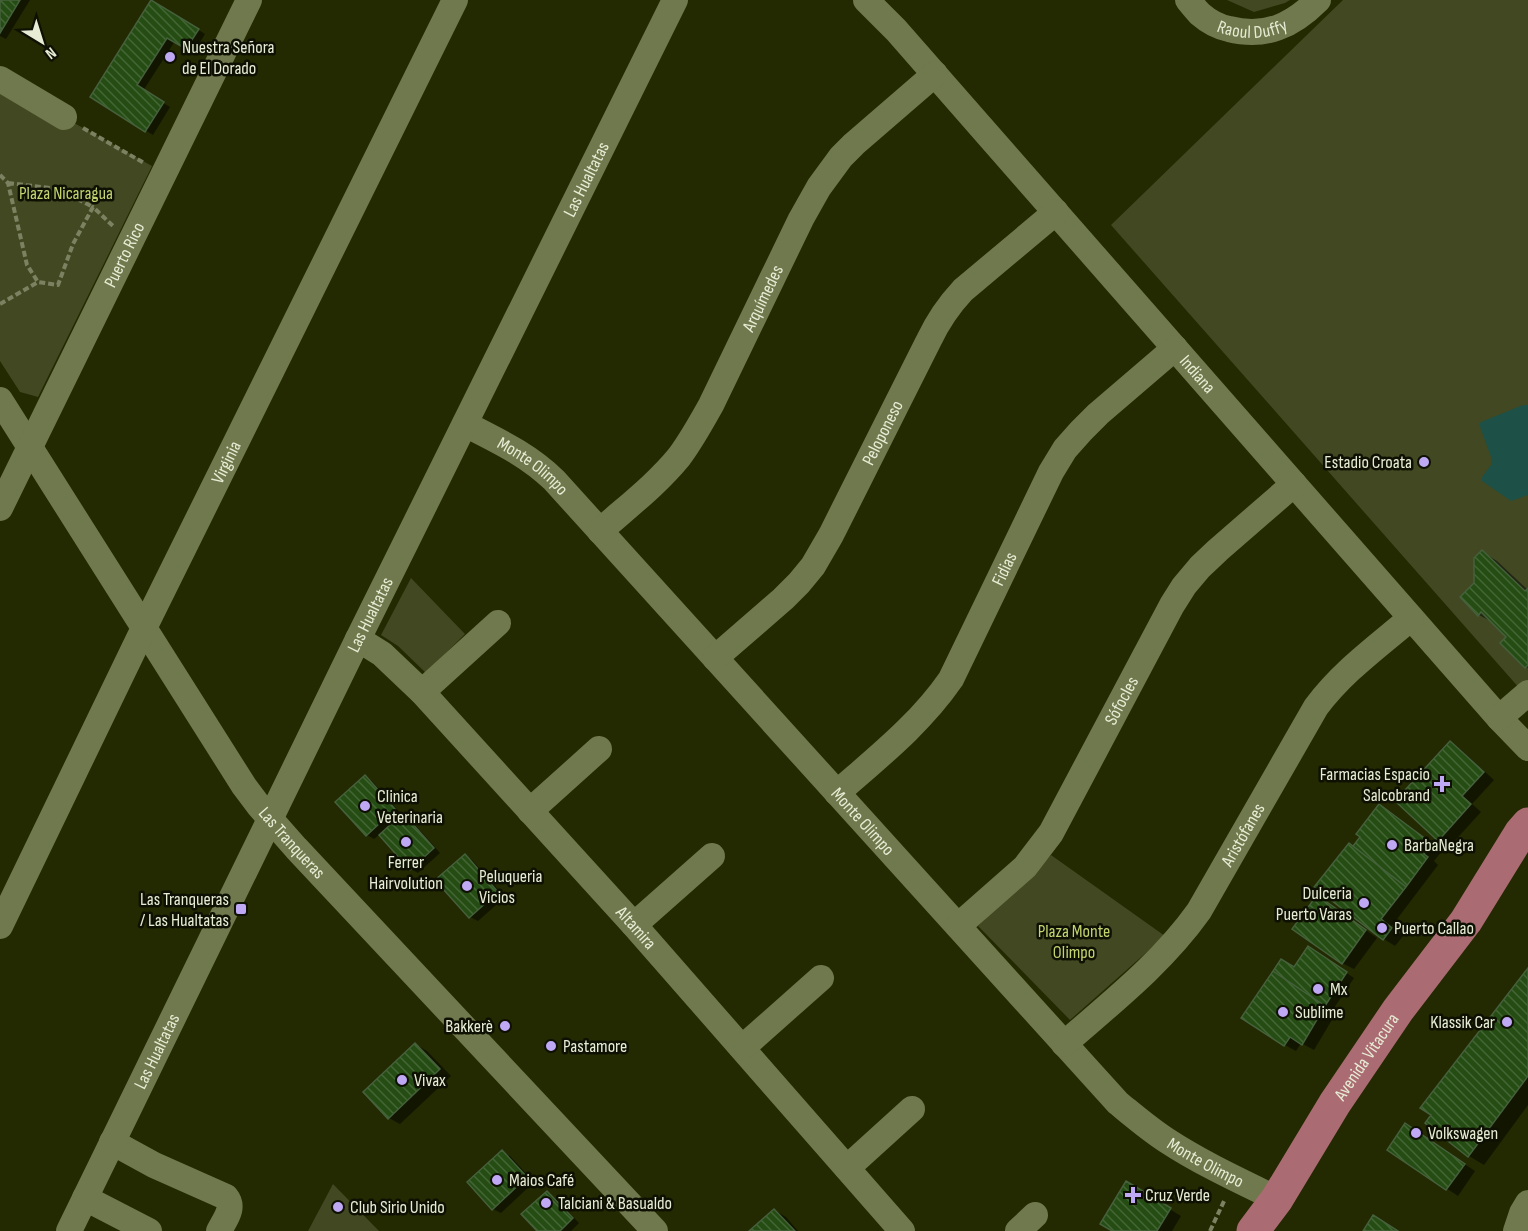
<svg xmlns="http://www.w3.org/2000/svg" width="1528" height="1231" font-family="'Sofia Sans Condensed',sans-serif">
<style>
.green{fill:#414822}
.water{fill:#1d5147}
.shadow{fill:#0007}
.building{fill:url(#building-back-hatch);stroke:#45603c;stroke-width:1.5}
.lines{fill:none;stroke-linecap:round;stroke-linejoin:round}
.path{stroke:#7c8261;stroke-width:4;stroke-dasharray:6 3;stroke-linecap:butt}
.minor{stroke:#70784d;stroke-width:26}
.major{stroke:#ab6b73;stroke-width:33}
.poi-dot{fill:#bfa8f4;stroke:#0d1002;stroke-width:2}
.labels{text-anchor:middle;stroke-width:5;stroke-linejoin:round;paint-order:stroke}
.street-label{font-size:18px;fill:#e7edd5;stroke:#0d1002}
.poi-label{font-size:18px;fill:#e7edd5;stroke:#0d1002;text-anchor:start}
.park-label{font-size:18px;fill:#c2d470;stroke:#0d1002}
</style>
<defs>
<pattern id="building-back-hatch" width="6" height="6" patternUnits="userSpaceOnUse" patternTransform="scale(1.5)"><rect width="6" height="6" fill="#244c13"/><path d="M-1 5l2 2M0 0l6 6M5-1l2 2" fill="none" stroke="#446634"/></pattern>
</defs>
<rect width="100%" height="100%" fill="#232900"/>
<path class="green" d="M 1227,0 L 1290,0 L 1285,3 L 1254,12 Z
M 1343,0 L 1528,0 L 1528,698 L 1111,225 Z
M 0,82 L 152,166 L 38,397 L 20,392 L 0,361 Z
M 411,578 L 465,634 L 426,673 L 398,646 L 381,635 Z
M 1051,855 L 1165,936 L 1070,1020 L 978,926 Z
M 333,1184 L 379,1231 L 308,1231 Z"/>
<path class="water" d="M 1523,405 L 1528,405 L 1528,495 L 1511,501 L 1482,481 L 1482,477 L 1491,465 L 1492,460 L 1479,424 L 1481,422 Z"/>
<path class="shadow" d="M 0,0 L 30,0 L 6,39 L 0,36 Z
M 152,1 L 205,34 L 194,52 L 175,41 L 143,91 L 170,107 L 153,135 L 92,97 Z
M 1482,552 L 1497,561 L 1528,590 L 1528,668 L 1526,667 L 1508,637 L 1494,623 L 1479,615 L 1475,584 Z
M 1450,743 L 1461,750 L 1494,780 L 1472,804 L 1481,812 L 1450,846 L 1439,839 Z
M 365,777 L 372,781 L 402,815 L 410,819 L 440,853 L 418,873 L 411,869 L 380,834 L 374,839 L 367,835 Z
M 1380,806 L 1391,812 L 1442,851 L 1434,861 L 1438,865 L 1391,927 L 1403,936 L 1395,946 L 1384,939 L 1316,887 L 1354,848 L 1362,836 Z
M 465,856 L 472,860 L 505,897 L 478,921 L 470,917 L 438,880 Z
M 1328,903 L 1377,938 L 1354,969 L 1342,963 Z
M 1316,953 L 1354,978 L 1332,1011 L 1336,1013 L 1314,1050 L 1301,1043 L 1296,1051 L 1285,1045 L 1300,973 Z
M 1528,971 L 1528,1105 L 1484,1165 L 1469,1156 L 1427,1123 Z
M 415,1044 L 427,1051 L 451,1076 L 400,1124 L 389,1118 Z
M 1416,1132 L 1475,1171 L 1458,1196 L 1389,1150 Z
M 502,1152 L 510,1156 L 534,1182 L 501,1213 L 493,1209 Z
M 1127,1183 L 1181,1216 L 1172,1231 L 1114,1231 Z
M 547,1193 L 554,1197 L 579,1223 L 571,1231 L 539,1231 Z
M 774,1210 L 786,1217 L 798,1231 L 751,1231 Z"/>
<path class="building" d="M 0,0 L 20,0 L 0,33 Z
M 151,0 L 199,29 L 186,49 L 167,38 L 137,85 L 164,102 L 145,132 L 90,97 Z
M 1482,550 L 1525,591 L 1528,588 L 1528,665 L 1525,668 L 1500,643 L 1506,637 L 1481,612 L 1478,616 L 1460,597 L 1474,583 L 1474,558 Z
M 1450,741 L 1484,772 L 1462,796 L 1471,804 L 1438,841 L 1395,801 Z
M 365,775 L 395,809 L 366,836 L 335,802 Z
M 1379,804 L 1431,843 L 1424,854 L 1428,857 L 1406,887 L 1353,846 L 1360,837 L 1356,834 Z
M 403,813 L 434,848 L 410,870 L 379,835 Z
M 1349,843 L 1406,887 L 1381,919 L 1392,928 L 1383,940 L 1314,887 Z
M 465,854 L 498,892 L 469,918 L 435,880 Z
M 1317,895 L 1366,930 L 1342,964 L 1292,929 Z
M 1308,946 L 1347,972 L 1325,1006 L 1273,971 L 1281,959 L 1294,967 Z
M 1528,968 L 1528,1076 L 1468,1157 L 1425,1123 L 1431,1115 L 1420,1108 Z
M 1273,971 L 1325,1006 L 1302,1045 L 1290,1037 L 1284,1046 L 1241,1018 Z
M 415,1043 L 440,1069 L 388,1119 L 363,1092 Z
M 1405,1123 L 1465,1164 L 1446,1190 L 1387,1150 Z
M 502,1150 L 527,1177 L 492,1210 L 467,1182 Z
M 1126,1181 L 1171,1208 L 1157,1231 L 1112,1231 L 1100,1224 Z
M 547,1191 L 573,1218 L 560,1231 L 537,1231 L 521,1214 Z
M 774,1209 L 795,1231 L 749,1231 Z
M 1373,1215 L 1398,1231 L 1363,1231 Z"/>
<g class="lines">
<path class="path" d="M 83,128 L 144,163
M 0,175 L 8,183 L 27,265 L 38,282 L 58,285 L 73,244 L 93,207 L 113,226
M 8,183 L 58,189 L 93,207
M 0,304 L 38,282
M 1210,1231 L 1225,1199"/>
<g class="minor">
<path id="s1" d="M 866,0 L 896,30 L 1499,718 L 1528,748"/>
<path id="s2" d="M 1188,0 C 1192,5 1196,10 1200,14 C 1208,21 1219,27 1229,29 C 1266,38 1292,26 1318,0"/>
<path d="M 0,79 L 64,117"/>
<path id="s3" d="M 0,400 L 244,786 L 259,806 L 296,848 L 655,1231"/>
<path id="s4" d="M 465,424 C 498,441 527,454 554,480 L 1118,1103 C 1134,1116 1149,1129 1166,1140 C 1201,1163 1240,1181 1277,1199"/>
<path id="s5" d="M 0,508 L 249,0"/>
<path id="s6" d="M 600,531 C 627,507 656,485 679,457 C 691,441 701,423 711,405 L 801,219 L 819,187 L 841,157 L 854,144 L 935,74"/>
<path id="s7" d="M 358,639 L 382,654 L 422,692 L 634,925 L 902,1231"/>
<path id="s8" d="M 715,658 L 783,599 L 799,583 L 813,566 L 831,535 L 929,340 C 938,321 949,305 963,290 L 1056,212"/>
<path d="M 422,692 L 498,623"/>
<path d="M 1499,718 L 1528,693"/>
<path id="s9" d="M 837,793 C 878,757 920,724 951,679 L 1051,472 L 1065,449 L 1081,431 L 1098,414 L 1175,348"/>
<path d="M 530,811 L 599,749"/>
<path d="M 634,925 L 712,856"/>
<path id="s10" d="M 0,926 L 144,628 L 455,0"/>
<path id="s11" d="M 958,926 L 1025,867 L 1051,833 L 1172,605 L 1184,586 L 1200,567 L 1218,550 L 1294,484"/>
<path id="s12" d="M 1064,1044 C 1112,1002 1162,963 1199,911 L 1316,707 C 1343,671 1377,647 1411,618"/>
<path d="M 742,1048 L 821,978"/>
<path d="M 112,1142 L 154,1165 L 226,1197 C 235,1208 225,1219 219,1231"/>
<path d="M 847,1168 L 912,1109"/>
<path d="M 85,1198 L 149,1231"/>
<path id="s13" d="M 69,1231 L 358,639 L 675,0"/>
<path d="M 1018,1231 L 1035,1215"/>
<path d="M 1516,1231 L 1522,1213 L 1528,1203"/>
</g>
<path class="major" id="s14" d="M 1253,1231 L 1277,1199 L 1335,1103 L 1398,1010 L 1466,921 L 1521,832 L 1528,824"/>
</g>
<g class="poi-dot">
<circle cx="170" cy="57" r="6"/>
<circle cx="1424" cy="462" r="6"/>
<path d="M1439 775h6v6h6v6h-6v6h-6v-6h-6v-6h6z"/>
<circle cx="365" cy="806" r="6"/>
<circle cx="406" cy="842" r="6"/>
<circle cx="1392" cy="845" r="6"/>
<circle cx="467" cy="886" r="6"/>
<circle cx="1364" cy="903" r="6"/>
<rect x="235" y="903" width="12" height="12" rx="3"/>
<circle cx="1382" cy="928" r="6"/>
<circle cx="1318" cy="989" r="6"/>
<circle cx="1283" cy="1012" r="6"/>
<circle cx="1507" cy="1022" r="6"/>
<circle cx="505" cy="1026" r="6"/>
<circle cx="551" cy="1046" r="6"/>
<circle cx="402" cy="1080" r="6"/>
<circle cx="1416" cy="1133" r="6"/>
<circle cx="497" cy="1180" r="6"/>
<path d="M1130 1186h6v6h6v6h-6v6h-6v-6h-6v-6h6z"/>
<circle cx="546" cy="1203" r="6"/>
<circle cx="338" cy="1207" r="6"/>
</g>
<g class="labels">
<g class="street-label">
<text dy="6" stroke="none"><textPath href="#s2" startOffset="75">Raoul Duffy</textPath></text>
<text dy="6" stroke="none"><textPath href="#s13" startOffset="1172">Las Hualtatas</textPath></text>
<text dy="6" stroke="none"><textPath href="#s5" startOffset="282">Puerto Rico</textPath></text>
<text dy="6" stroke="none"><textPath href="#s6" startOffset="288">Arquímedes</textPath></text>
<text dy="6" stroke="none"><textPath href="#s1" startOffset="500">Indiana</textPath></text>
<text dy="6" stroke="none"><textPath href="#s8" startOffset="285">Peloponeso</textPath></text>
<text dy="6" stroke="none"><textPath href="#s10" startOffset="516">Virginia</textPath></text>
<text dy="6" stroke="none"><textPath href="#s4" startOffset="80">Monte Olimpo</textPath></text>
<text dy="6" stroke="none"><textPath href="#s9" startOffset="284">Fidias</textPath></text>
<text dy="6" stroke="none"><textPath href="#s13" startOffset="686">Las Hualtatas</textPath></text>
<text dy="6" stroke="none"><textPath href="#s11" startOffset="282">Sófocles</textPath></text>
<text dy="6" stroke="none"><textPath href="#s4" startOffset="566">Monte Olimpo</textPath></text>
<text dy="6" stroke="none"><textPath href="#s12" startOffset="278">Aristófanes</textPath></text>
<text dy="6" stroke="none"><textPath href="#s3" startOffset="531">Las Tranqueras</textPath></text>
<text dy="6" stroke="none"><textPath href="#s7" startOffset="402">Altamira</textPath></text>
<text dy="6" stroke="none"><textPath href="#s13" startOffset="200">Las Hualtatas</textPath></text>
<text dy="6" stroke="none"><textPath href="#s14" startOffset="208">Avenida Vitacura</textPath></text>
<text dy="6" stroke="none"><textPath href="#s4" startOffset="1052">Monte Olimpo</textPath></text>
</g>
<g class="poi-label">
<text x="182" y="53">Nuestra Señora<tspan x="182" dy="21">de El Dorado</tspan></text>
<text x="1412" y="468" text-anchor="end">Estadio Croata</text>
<text x="1430" y="780" text-anchor="end">Farmacias Espacio<tspan x="1430" dy="21">Salcobrand</tspan></text>
<text x="377" y="802">Clinica<tspan x="377" dy="21">Veterinaria</tspan></text>
<text x="1404" y="851">BarbaNegra</text>
<text x="406" y="868" text-anchor="middle">Ferrer<tspan x="406" dy="21">Hairvolution</tspan></text>
<text x="479" y="882">Peluqueria<tspan x="479" dy="21">Vicios</tspan></text>
<text x="1352" y="899" text-anchor="end">Dulceria<tspan x="1352" dy="21">Puerto Varas</tspan></text>
<text x="229" y="905" text-anchor="end">Las Tranqueras<tspan x="229" dy="21">/ Las Hualtatas</tspan></text>
<text x="1394" y="934">Puerto Callao</text>
<text x="1330" y="995">Mx</text>
<text x="1295" y="1018">Sublime</text>
<text x="1495" y="1028" text-anchor="end">Klassik Car</text>
<text x="493" y="1032" text-anchor="end">Bakkerè</text>
<text x="563" y="1052">Pastamore</text>
<text x="414" y="1086">Vivax</text>
<text x="1428" y="1139">Volkswagen</text>
<text x="509" y="1186">Maios Café</text>
<text x="1145" y="1201">Cruz Verde</text>
<text x="558" y="1209">Talciani &amp; Basualdo</text>
<text x="350" y="1213">Club Sirio Unido</text>
</g>
<g class="park-label">
<text x="66" y="199">Plaza Nicaragua</text>
<text x="1074" y="937">Plaza Monte<tspan x="1074" dy="21">Olimpo</tspan></text>
</g>
</g>
<g transform="translate(42 42) rotate(142)" stroke="#0d1002" stroke-width="4.5" paint-order="stroke">
<path d="M0-4.5L10 22L0 15L-10 22Z" fill="#e7edd5"/>
<text y="-9" font-size="16" font-weight="bold" text-anchor="middle" fill="#e7edd5">N</text>
</g>
</svg>
